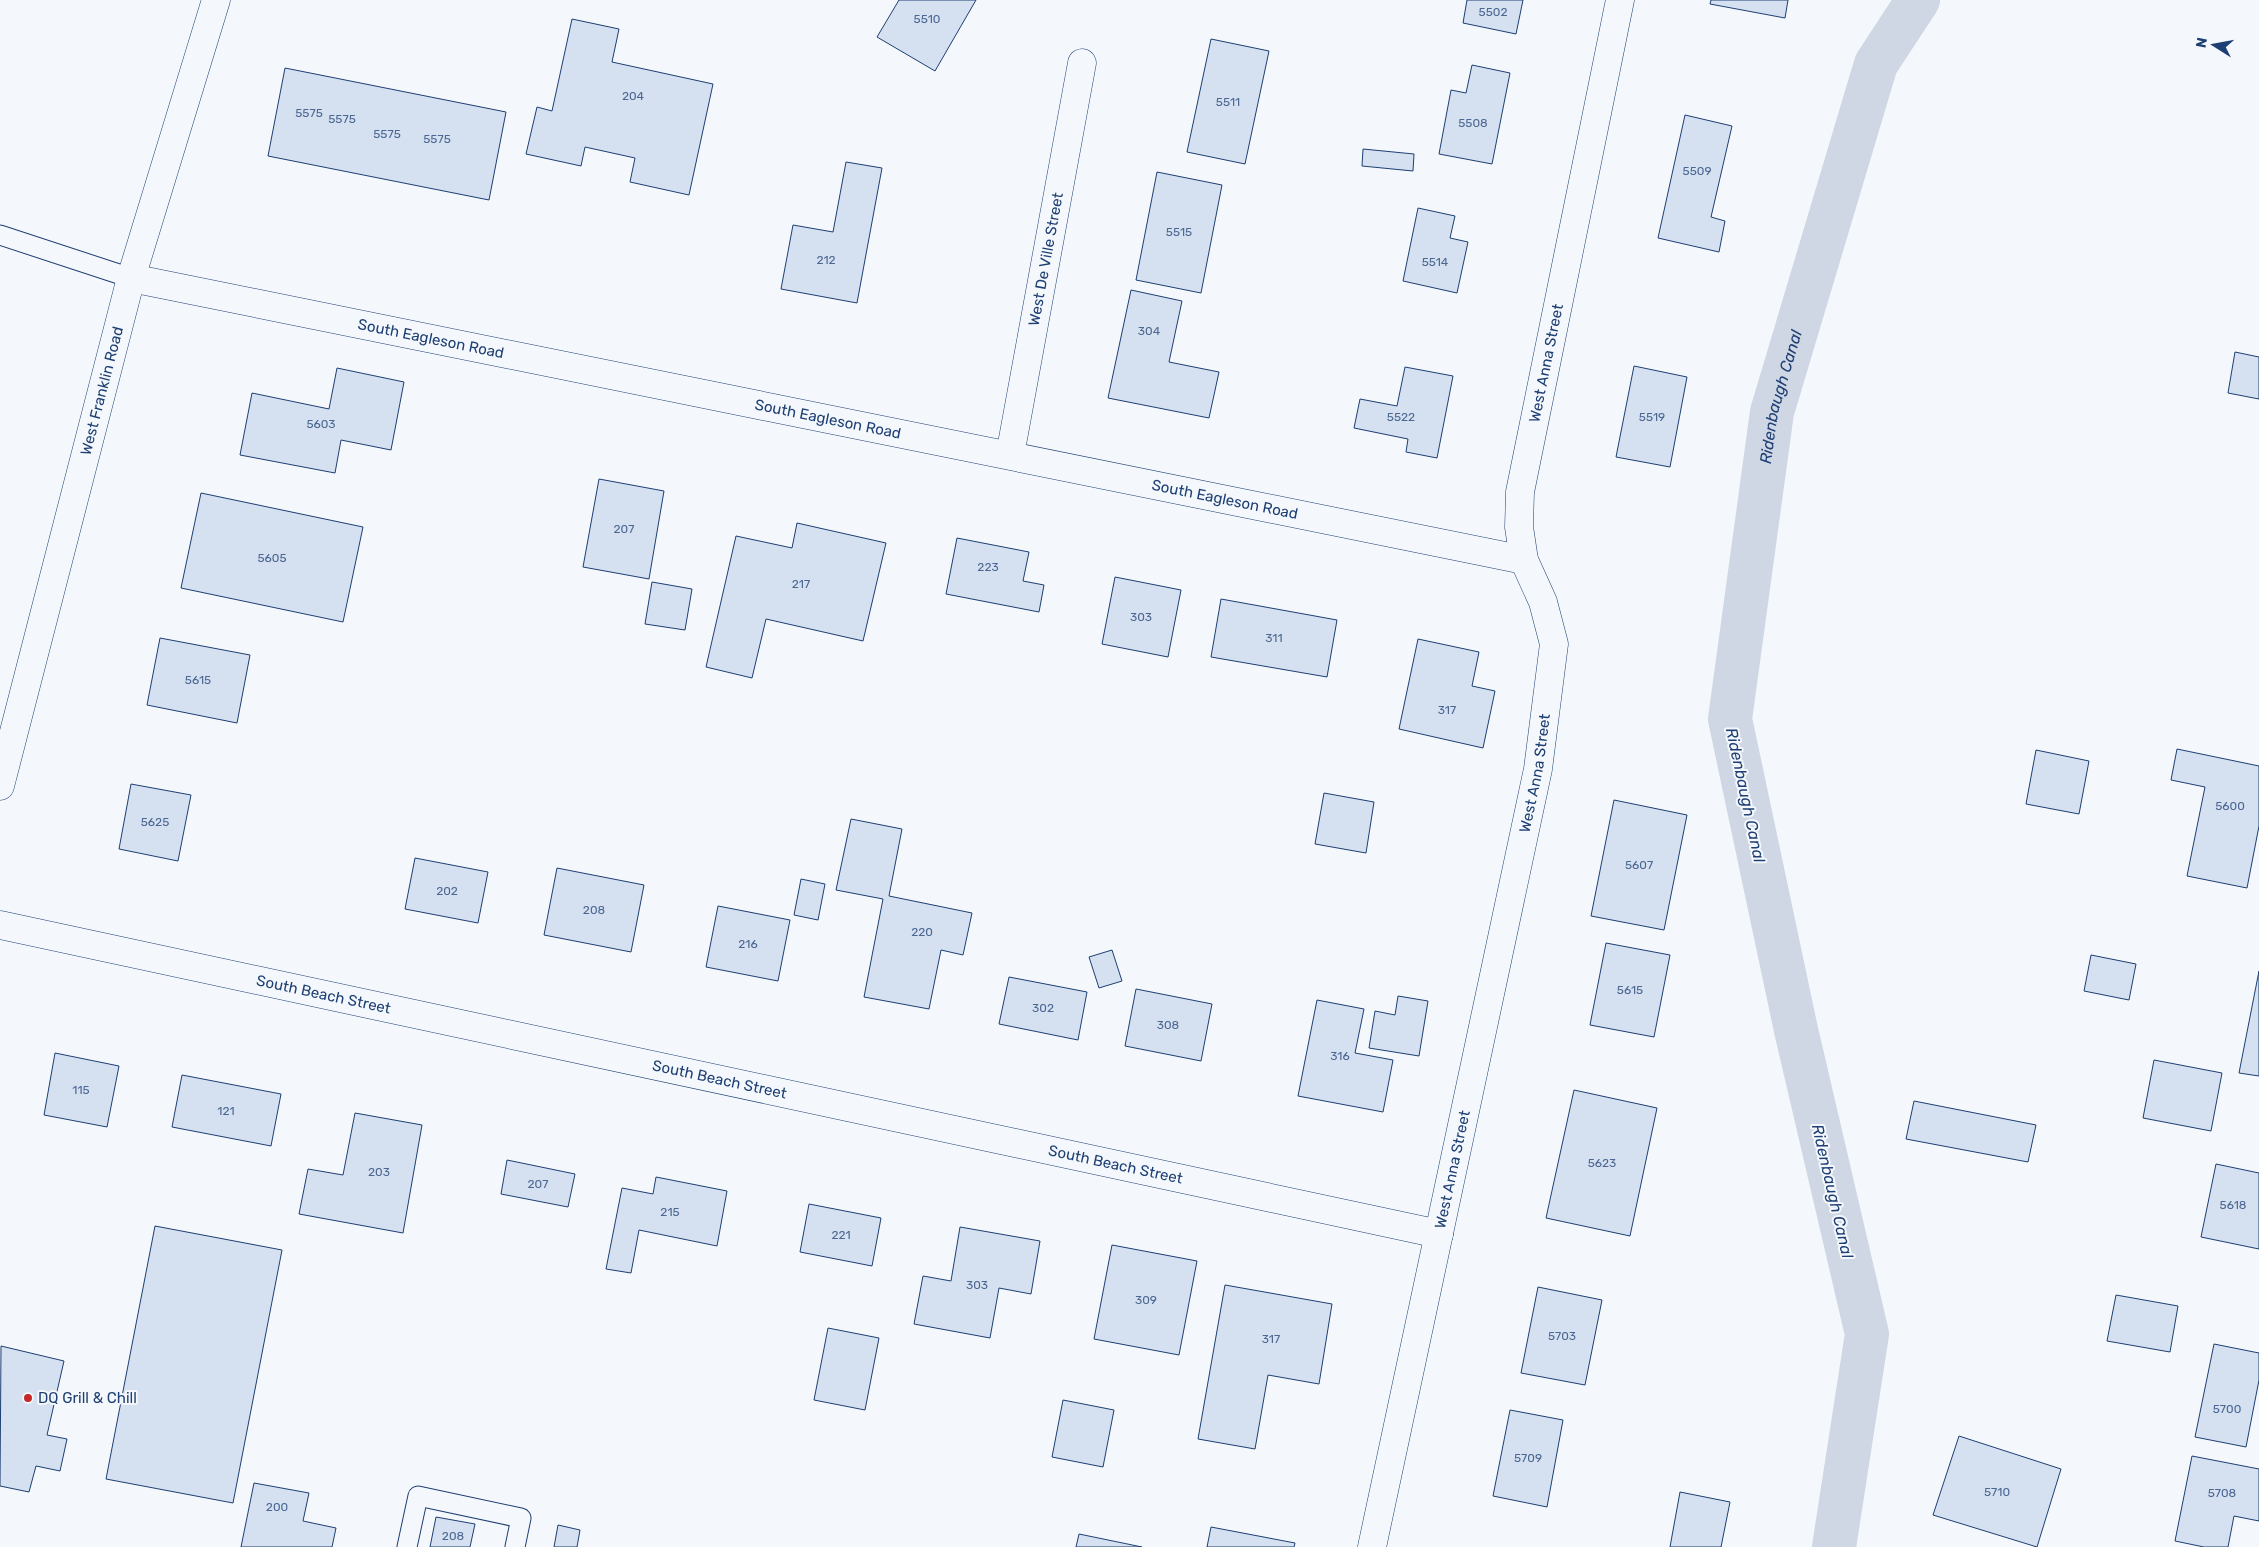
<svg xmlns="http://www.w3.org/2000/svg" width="2259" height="1547" font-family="Rubik,sans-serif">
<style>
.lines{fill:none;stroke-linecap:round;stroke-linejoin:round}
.canal{stroke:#cfd7e4;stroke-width:44}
.building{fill:#d5e0f0;stroke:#1d3f73}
.lane-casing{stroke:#1d3f73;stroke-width:21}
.street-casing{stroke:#1d3f73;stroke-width:29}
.secondary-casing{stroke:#1d3f73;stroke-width:29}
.lane{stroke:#f4f7fb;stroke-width:19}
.street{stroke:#f4f7fb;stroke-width:28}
.secondary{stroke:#f4f7fb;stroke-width:28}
.poi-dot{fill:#c62828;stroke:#f4f7fb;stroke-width:2}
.labels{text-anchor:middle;stroke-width:4;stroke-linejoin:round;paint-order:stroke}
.number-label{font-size:12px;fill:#4b6792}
.street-label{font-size:15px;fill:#1d3f73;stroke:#f4f7fb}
.poi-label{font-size:15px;fill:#1d3f73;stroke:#f4f7fb;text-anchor:start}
.water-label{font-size:16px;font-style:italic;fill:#1d3f73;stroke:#f4f7fb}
</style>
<rect width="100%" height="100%" fill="#f4f7fb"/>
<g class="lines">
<path class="canal" id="s1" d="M 1834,1547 L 1867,1334 L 1796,1030 L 1730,719 L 1772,412 L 1876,64 L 1918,0"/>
</g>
<path class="building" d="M 899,0 L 976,0 L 935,71 L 877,37 Z
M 1467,0 L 1523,0 L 1516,34 L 1463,23 Z
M 1711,0 L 1788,0 L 1785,18 L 1710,4 Z
M 572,19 L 619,29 L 612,62 L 713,84 L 689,195 L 630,182 L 635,158 L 585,147 L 581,166 L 526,154 L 537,107 L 552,111 Z
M 1211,39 L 1269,51 L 1245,164 L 1187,152 Z
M 1472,65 L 1510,73 L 1492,164 L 1439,154 L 1451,90 L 1466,93 Z
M 285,68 L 506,112 L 489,200 L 268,156 Z
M 1685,115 L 1732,126 L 1711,217 L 1725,221 L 1719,252 L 1658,238 Z
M 1363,149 L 1414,154 L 1413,171 L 1362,166 Z
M 846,162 L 882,168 L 857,303 L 781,289 L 793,225 L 833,232 Z
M 1157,172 L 1222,185 L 1201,293 L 1136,280 Z
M 1418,208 L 1455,216 L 1450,238 L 1468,242 L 1457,293 L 1403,281 Z
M 1131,290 L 1182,301 L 1169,362 L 1219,372 L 1209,418 L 1108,398 Z
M 2235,352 L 2259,357 L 2259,399 L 2228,393 Z
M 1634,366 L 1687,377 L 1670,467 L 1616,457 Z
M 1405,367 L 1453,376 L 1437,458 L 1406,452 L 1408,439 L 1354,428 L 1360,399 L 1397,406 Z
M 337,368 L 404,382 L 391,450 L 341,440 L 335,473 L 240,455 L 252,393 L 329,409 Z
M 599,479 L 664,491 L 649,579 L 583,567 Z
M 201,493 L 363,527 L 343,622 L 181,588 Z
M 797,523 L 886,543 L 863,641 L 766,619 L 752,678 L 706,667 L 736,536 L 792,548 Z
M 957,538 L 1029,552 L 1023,581 L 1044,585 L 1039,612 L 946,594 Z
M 1115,577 L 1181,590 L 1168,657 L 1102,644 Z
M 652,582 L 692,589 L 685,630 L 645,624 Z
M 1221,599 L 1337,620 L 1327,677 L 1211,657 Z
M 160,638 L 250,655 L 237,723 L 147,705 Z
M 1418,639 L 1479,652 L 1472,686 L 1495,691 L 1483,748 L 1399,729 Z
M 2177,749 L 2259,766 L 2259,826 L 2247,888 L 2187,876 L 2205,787 L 2171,780 Z
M 2036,750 L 2089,761 L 2079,814 L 2026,804 Z
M 131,784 L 191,795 L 178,861 L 119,849 Z
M 1324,793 L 1374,802 L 1366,853 L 1315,844 Z
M 1614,800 L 1687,815 L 1664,930 L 1591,916 Z
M 851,819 L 902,829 L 889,896 L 972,913 L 963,955 L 941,950 L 929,1009 L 864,997 L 883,899 L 836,890 Z
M 415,858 L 488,872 L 478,923 L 405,909 Z
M 557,868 L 644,885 L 631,952 L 544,935 Z
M 801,879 L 825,884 L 818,920 L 794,915 Z
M 718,906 L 790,920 L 778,981 L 706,967 Z
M 1606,943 L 1670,955 L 1654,1037 L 1590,1025 Z
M 1112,950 L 1122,981 L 1099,988 L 1089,957 Z
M 2091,955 L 2136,964 L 2129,1000 L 2084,991 Z
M 2259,971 L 2259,1076 L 2239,1073 Z
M 1009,977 L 1087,992 L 1078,1040 L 999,1024 Z
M 1136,989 L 1212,1004 L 1201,1061 L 1125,1046 Z
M 1398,996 L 1428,1001 L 1419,1056 L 1369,1048 L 1375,1011 L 1395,1015 Z
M 1317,1000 L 1364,1009 L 1355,1053 L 1393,1060 L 1383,1112 L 1298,1096 Z
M 55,1053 L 119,1066 L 107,1127 L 44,1115 Z
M 2154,1060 L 2222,1073 L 2211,1131 L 2143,1118 Z
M 182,1075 L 281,1094 L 271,1146 L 172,1127 Z
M 1574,1090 L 1657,1108 L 1630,1236 L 1546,1218 Z
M 1914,1101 L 2036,1125 L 2028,1162 L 1906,1139 Z
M 355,1113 L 422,1125 L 403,1233 L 299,1214 L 308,1169 L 343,1175 Z
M 507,1160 L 575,1174 L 568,1207 L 501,1194 Z
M 2216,1164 L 2259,1173 L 2259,1249 L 2201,1237 Z
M 656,1177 L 727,1191 L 717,1246 L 639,1230 L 631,1273 L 606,1269 L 622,1188 L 653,1194 Z
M 809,1204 L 881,1218 L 872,1266 L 800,1252 Z
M 155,1226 L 282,1250 L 233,1503 L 106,1479 Z
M 960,1227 L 1040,1241 L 1031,1294 L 999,1288 L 990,1338 L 914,1324 L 923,1276 L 951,1281 Z
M 1112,1245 L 1197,1261 L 1179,1355 L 1094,1339 Z
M 1225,1285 L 1332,1304 L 1319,1384 L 1268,1375 L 1255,1449 L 1198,1439 Z
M 1538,1287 L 1602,1300 L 1585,1385 L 1521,1373 Z
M 2116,1295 L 2178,1306 L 2170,1352 L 2107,1341 Z
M 828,1328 L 879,1338 L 865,1410 L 814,1400 Z
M 2214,1344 L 2259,1353 L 2259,1380 L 2246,1447 L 2195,1437 Z
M 1,1346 L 64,1361 L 47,1435 L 67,1439 L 60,1471 L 36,1466 L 29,1492 L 0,1486 Z
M 1063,1400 L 1114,1410 L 1103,1467 L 1052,1457 Z
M 1510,1410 L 1563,1420 L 1547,1507 L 1493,1496 Z
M 1959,1436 L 2061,1469 L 2037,1547 L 1933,1515 Z
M 2192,1456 L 2259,1469 L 2259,1521 L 2234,1516 L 2228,1547 L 2204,1547 L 2175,1541 Z
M 254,1483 L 309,1493 L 303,1521 L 336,1528 L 332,1547 L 241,1547 Z
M 1680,1492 L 1730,1502 L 1721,1547 L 1670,1547 Z
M 436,1517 L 475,1524 L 470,1547 L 430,1547 Z
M 558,1525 L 580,1530 L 577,1547 L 554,1547 Z
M 1211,1527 L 1295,1543 L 1294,1547 L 1207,1547 Z
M 1079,1534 L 1142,1547 L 1076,1547 Z"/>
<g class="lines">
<g class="lane-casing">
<path id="lane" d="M 0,235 L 131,278
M 407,1547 L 418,1496 L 521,1518 L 515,1547"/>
</g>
<g class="street-casing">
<g id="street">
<path id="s2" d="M 131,278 L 1524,560"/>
<path id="s3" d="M 1010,455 L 1082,63"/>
<path id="s4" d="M 0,925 L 1439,1234"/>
<path id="s5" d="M 1372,1547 L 1538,769 L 1554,644 L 1543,602 L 1524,560 L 1519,527 L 1520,492 L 1620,0"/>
</g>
</g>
<g class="secondary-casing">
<g id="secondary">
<path id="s6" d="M 0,786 L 131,278 L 216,0"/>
</g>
</g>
<use href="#lane" class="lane"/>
<use href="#street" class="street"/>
<use href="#secondary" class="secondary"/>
</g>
<circle class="poi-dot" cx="28" cy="1398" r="5"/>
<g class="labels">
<g class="number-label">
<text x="1493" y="16">5502</text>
<text x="927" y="23">5510</text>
<text x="633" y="100">204</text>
<text x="1228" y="106">5511</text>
<text x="309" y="117">5575</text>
<text x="342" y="123">5575</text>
<text x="1473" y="127">5508</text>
<text x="387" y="138">5575</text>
<text x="437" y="143">5575</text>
<text x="1697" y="175">5509</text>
<text x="1179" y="236">5515</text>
<text x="826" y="264">212</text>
<text x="1435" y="266">5514</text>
<text x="1149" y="335">304</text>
<text x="1401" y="421">5522</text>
<text x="1652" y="421">5519</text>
<text x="321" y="428">5603</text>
<text x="624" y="533">207</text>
<text x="272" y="562">5605</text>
<text x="988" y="571">223</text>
<text x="801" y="588">217</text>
<text x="1141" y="621">303</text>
<text x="1274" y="642">311</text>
<text x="198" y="684">5615</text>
<text x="1447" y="714">317</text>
<text x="2230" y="810">5600</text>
<text x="155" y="826">5625</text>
<text x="1639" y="869">5607</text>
<text x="447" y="895">202</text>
<text x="594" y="914">208</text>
<text x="922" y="936">220</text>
<text x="748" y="948">216</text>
<text x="1630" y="994">5615</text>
<text x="1043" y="1012">302</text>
<text x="1168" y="1029">308</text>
<text x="1340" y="1060">316</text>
<text x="81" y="1094">115</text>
<text x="226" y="1115">121</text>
<text x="1602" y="1167">5623</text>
<text x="379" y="1176">203</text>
<text x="538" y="1188">207</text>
<text x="2233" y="1209">5618</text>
<text x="670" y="1216">215</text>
<text x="841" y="1239">221</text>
<text x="977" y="1289">303</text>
<text x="1146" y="1304">309</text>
<text x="1562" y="1340">5703</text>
<text x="1271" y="1343">317</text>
<text x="2227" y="1413">5700</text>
<text x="1528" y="1462">5709</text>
<text x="1997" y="1496">5710</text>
<text x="2222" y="1497">5708</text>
<text x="277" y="1511">200</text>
<text x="453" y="1540">208</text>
</g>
<g class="street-label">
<text dy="5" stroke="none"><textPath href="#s3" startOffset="199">West De Ville Street</textPath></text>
<text dy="5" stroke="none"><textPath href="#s2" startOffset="306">South Eagleson Road</textPath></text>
<text dy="5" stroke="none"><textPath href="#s5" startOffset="1211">West Anna Street</textPath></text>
<text dy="5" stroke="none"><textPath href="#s6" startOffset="408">West Franklin Road</textPath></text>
<text dy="5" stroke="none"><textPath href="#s2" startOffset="711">South Eagleson Road</textPath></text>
<text dy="5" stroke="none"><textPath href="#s2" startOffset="1116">South Eagleson Road</textPath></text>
<text dy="5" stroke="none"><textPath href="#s5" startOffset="791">West Anna Street</textPath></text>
<text dy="5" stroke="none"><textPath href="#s4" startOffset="331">South Beach Street</textPath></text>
<text dy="5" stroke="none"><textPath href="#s4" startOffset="736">South Beach Street</textPath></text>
<text dy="5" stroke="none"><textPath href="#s4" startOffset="1141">South Beach Street</textPath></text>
<text dy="5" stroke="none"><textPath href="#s5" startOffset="386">West Anna Street</textPath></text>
</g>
<g class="poi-label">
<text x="38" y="1403">DQ Grill &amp; Chill</text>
</g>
<g class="water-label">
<text dy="6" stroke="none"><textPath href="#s1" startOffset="1172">Ridenbaugh Canal</textPath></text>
<text transform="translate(1746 795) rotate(78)" y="6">Ridenbaugh Canal</text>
<text transform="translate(1833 1191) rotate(77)" y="6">Ridenbaugh Canal</text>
</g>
</g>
<g transform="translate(2214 45) rotate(281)" stroke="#f4f7fb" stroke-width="4" paint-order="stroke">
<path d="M0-4L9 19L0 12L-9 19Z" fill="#1d3f73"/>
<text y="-8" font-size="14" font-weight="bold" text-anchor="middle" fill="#1d3f73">N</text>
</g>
</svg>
